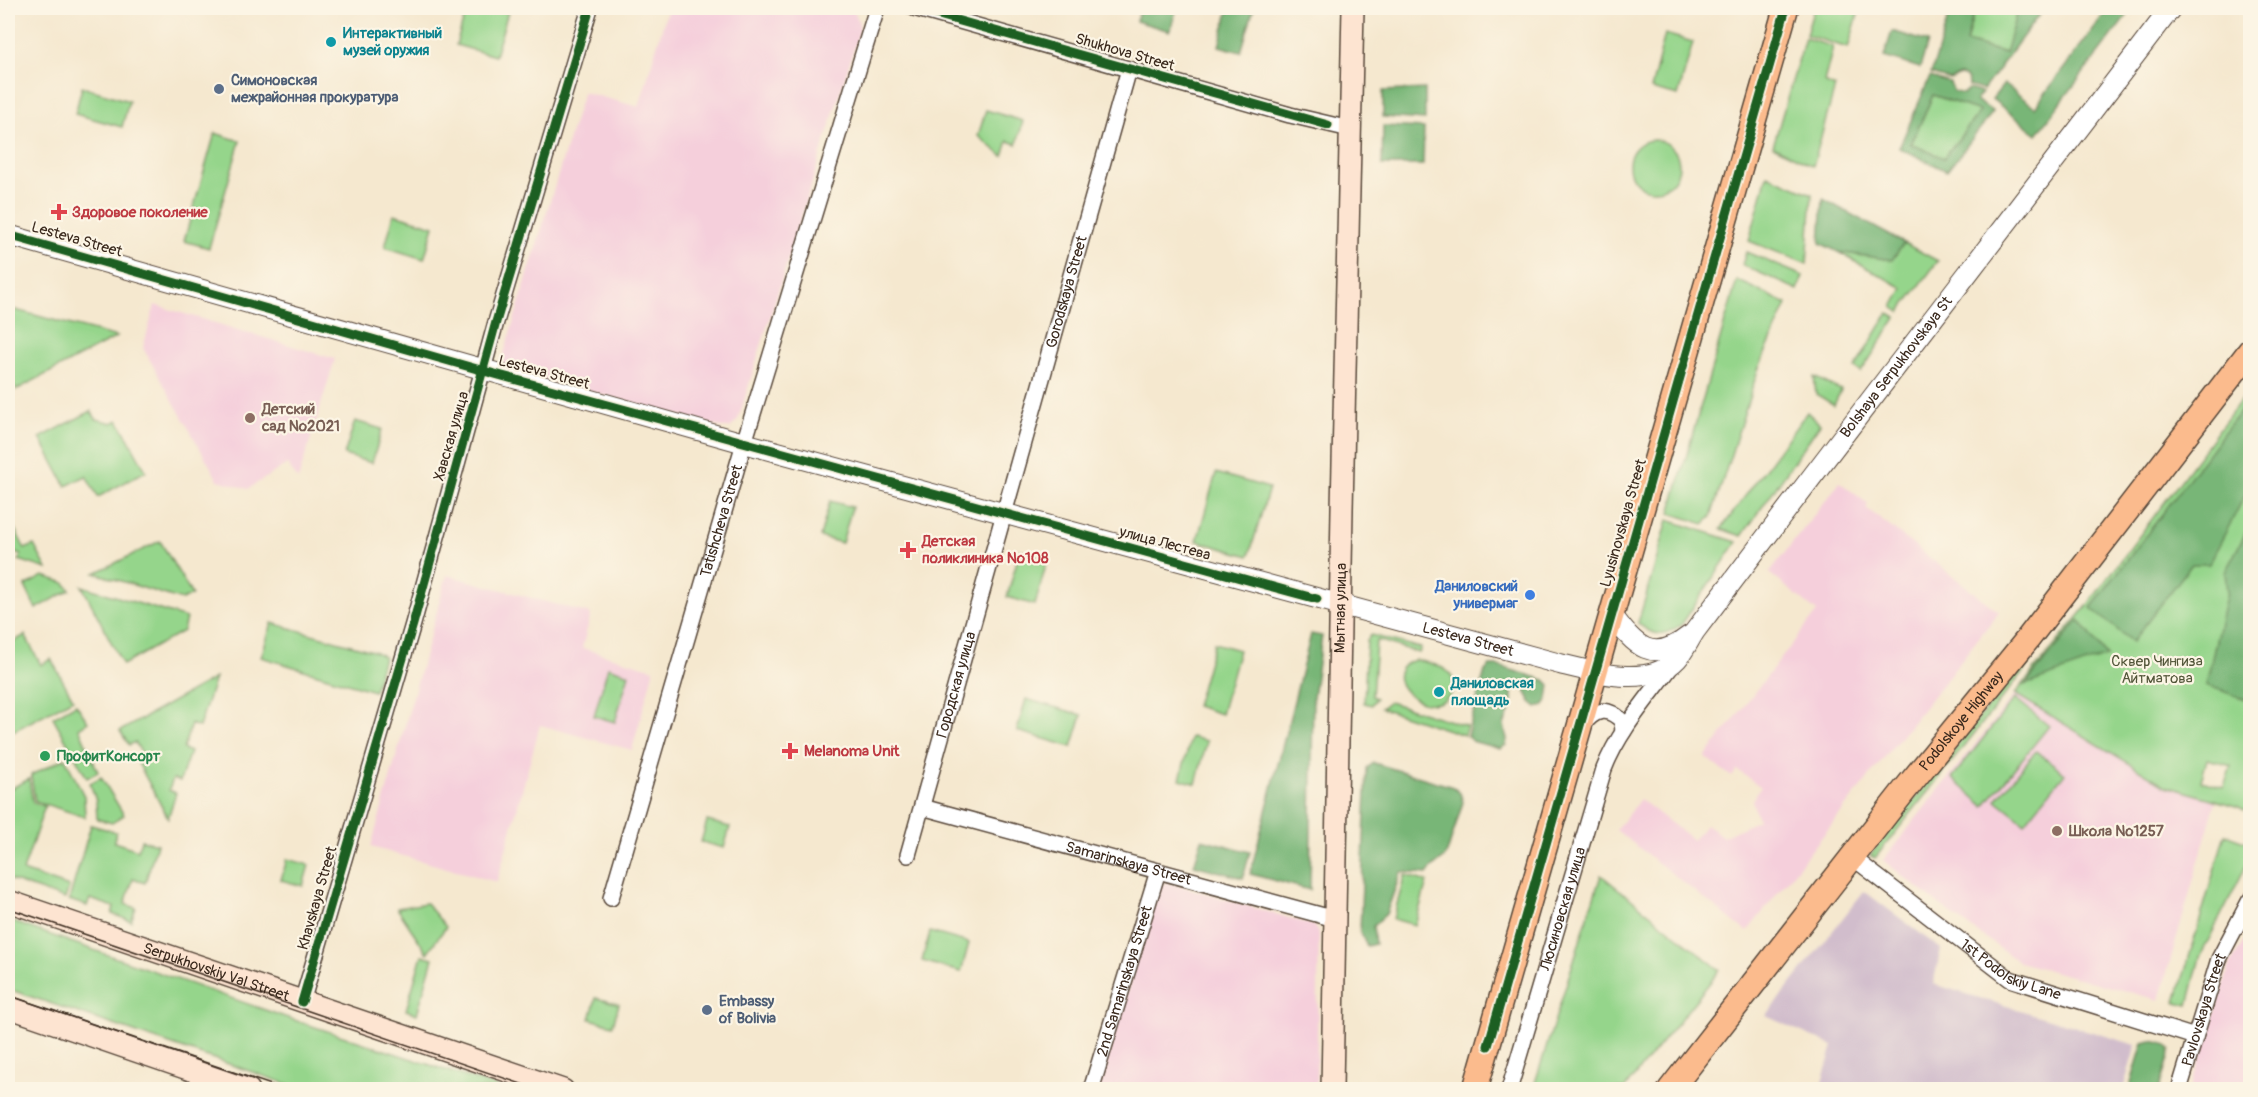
<svg xmlns="http://www.w3.org/2000/svg" width="2258" height="1097" font-family="Pangolin,sans-serif">
<style>
.built{fill:#f5cfdb}
.industrial{fill:#d1bdcc}
.green{fill:#95d58b;stroke:#688054;stroke-width:1.5;fill-rule:evenodd}
.forest{fill:#78b677;stroke:#5a704a;stroke-width:1.5;fill-rule:evenodd}
.lines{fill:none;stroke-linecap:round;stroke-linejoin:round}
.minor-casing{stroke:#574639;stroke-width:18}
.tertiary-casing{stroke:#574639;stroke-width:22}
.secondary-casing{stroke:#574639;stroke-width:24}
.primary-casing{stroke:#574639;stroke-width:27}
.minor{stroke:#fff;stroke-width:15}
.tertiary{stroke:#fff;stroke-width:20}
.secondary{stroke:#fde4d1;stroke-width:21}
.primary{stroke:#fbbb8d;stroke-width:24}
.tram{stroke:#3b2a1e;stroke-width:1.5}
.cycleway-casing{stroke:#fcf5e5;stroke-width:13}
.cycleway{stroke:#1b5e20;stroke-width:9}
.culture-dot{fill:#0f9aa8;stroke:#fcf5e5;stroke-width:2}
.service-dot{fill:#5c6f8a;stroke:#fcf5e5;stroke-width:2}
.health-dot{fill:#e0444e;stroke:#fcf5e5;stroke-width:2}
.education-dot{fill:#8d6e63;stroke:#fcf5e5;stroke-width:2}
.shop-dot{fill:#3f7fe0;stroke:#fcf5e5;stroke-width:2}
.leisure-dot{fill:#2e9e5b;stroke:#fcf5e5;stroke-width:2}
.labels{text-anchor:middle;stroke-width:4.5;stroke-linejoin:round;paint-order:stroke}
.culture-label{font-size:15px;font-weight:bold;fill:#0d838f;stroke:#fcf5e5;text-anchor:start}
.street-label{font-size:15px;fill:#3b2a1e;stroke:#fcf5e5}
.service-label{font-size:15px;font-weight:bold;fill:#4e5e75;stroke:#fcf5e5;text-anchor:start}
.health-label{font-size:15px;font-weight:bold;fill:#be3a42;stroke:#fcf5e5;text-anchor:start}
.education-label{font-size:15px;font-weight:bold;fill:#785e54;stroke:#fcf5e5;text-anchor:start}
.shop-label{font-size:15px;font-weight:bold;fill:#366cbe;stroke:#fcf5e5;text-anchor:end}
.park-label{font-size:15px;fill:#525539;stroke:#fcf5e5}
.leisure-label{font-size:15px;font-weight:bold;fill:#27864d;stroke:#fcf5e5;text-anchor:start}
</style>
<rect width="100%" height="100%" fill="#fcf5e5"/>
<filter id="ink" filterUnits="userSpaceOnUse"><feTurbulence type="fractalNoise" baseFrequency=".0167" numOctaves="2"/><feDisplacementMap in="SourceGraphic" scale="12" xChannelSelector="R" yChannelSelector="G"/><feConvolveMatrix kernelMatrix="1 2 1 2 8 2 1 2 1" color-interpolation-filters="sRGB"/></filter>
<filter id="wash" filterUnits="userSpaceOnUse"><feTurbulence type="fractalNoise" baseFrequency=".008" numOctaves="4" result="noise"/><feDisplacementMap in="SourceGraphic" scale="24" xChannelSelector="R" yChannelSelector="G"/><feGaussianBlur stdDeviation="1.35" result="paint"/><feColorMatrix in="noise" values="0 0 0 0 0 0 0 0 0 0 0 0 0 0 0 0 0 1.4 0 .05"/><feComposite in="paint" operator="in"/></filter>
<g filter="url(#wash)">
<rect width="100%" height="100%" fill="#f5e8cf"/>
<path class="built" d="M 668,8 L 852,8 L 858,19 L 860,29 L 738,420 L 730,428 L 724,428 L 500,367 L 583,92 L 639,107 Z
M 155,305 L 335,359 L 298,480 L 287,464 L 248,489 L 218,480 L 143,348 Z
M 1840,482 L 1868,504 L 1866,508 L 1999,612 L 1747,932 L 1616,830 L 1640,799 L 1693,840 L 1706,824 L 1723,837 L 1758,820 L 1752,800 L 1761,787 L 1737,770 L 1732,777 L 1705,757 L 1817,612 L 1769,573 Z
M 447,575 L 591,614 L 582,648 L 654,669 L 632,750 L 540,725 L 497,882 L 371,847 Z
M 2015,694 L 2166,786 L 2216,801 L 2159,1000 L 2019,962 L 1942,907 L 1883,860 Z
M 1167,882 L 1313,925 L 1319,934 L 1316,1089 L 1097,1090 L 1159,886 Z
M 2250,931 L 2250,1089 L 2190,1089 L 2230,965 Z"/>
<path class="industrial" d="M 1864,891 L 1941,949 L 1933,984 L 2136,1045 L 2123,1089 L 1820,1089 L 1833,1046 L 1766,1016 Z"/>
<path class="green" d="M 467,8 L 493,8 L 508,12 L 495,56 L 456,45 Z
M 1814,8 L 1860,8 L 1848,48 L 1806,35 Z
M 1975,8 L 2018,8 L 2006,53 L 1966,42 Z
M 1665,34 L 1693,42 L 1678,96 L 1651,89 Z
M 1805,38 L 1833,47 L 1824,82 L 1835,87 L 1813,166 L 1773,146 Z
M 82,87 L 129,101 L 122,127 L 75,114 Z
M 1933,95 L 1980,111 L 1944,159 L 1911,145 Z
M 986,110 L 1023,121 L 1017,144 L 1008,141 L 1003,156 L 978,136 Z
M 215,133 L 240,141 L 209,248 L 184,241 Z
M1629 165a25 25 0 1 1 50 0a25 25 0 1 1-50 0Z
M 1767,175 L 1812,194 L 1807,264 L 1749,241 Z
M 394,214 L 434,226 L 424,259 L 385,247 Z
M 1904,243 L 1938,261 L 1900,312 L 1893,307 L 1903,288 L 1838,252 L 1891,260 Z
M 1746,252 L 1803,276 L 1798,290 L 1742,265 Z
M 1737,280 L 1787,304 L 1758,370 L 1711,517 L 1704,524 L 1670,513 Z
M 8,308 L 117,337 L 16,390 L 8,375 Z
M 1888,313 L 1896,318 L 1861,372 L 1855,368 Z
M 1814,377 L 1841,390 L 1834,405 L 1816,394 Z
M 2250,388 L 2250,814 L 2239,807 L 2166,786 L 2015,694 L 2084,610 ZM 2207,759 L 2231,766 L 2224,787 L 2201,781 Z
M 91,411 L 96,419 L 112,423 L 118,420 L 146,471 L 98,497 L 86,476 L 66,486 L 40,438 Z
M 1807,412 L 1820,424 L 1742,536 L 1721,529 Z
M 355,421 L 382,429 L 372,463 L 344,455 Z
M 1216,473 L 1269,488 L 1249,556 L 1197,541 Z
M 830,501 L 852,507 L 842,543 L 820,537 Z
M 8,516 L 25,549 L 34,545 L 47,569 L 19,560 L 21,555 L 8,551 Z
M 1668,520 L 1737,542 L 1682,624 C 1665,636 1654,638 1638,623 Z
M 160,541 L 192,595 L 182,600 L 95,573 Z
M 1020,550 L 1048,558 L 1035,605 L 1007,597 Z
M 43,576 L 65,583 L 70,590 L 36,609 L 25,586 Z
M 82,586 L 186,618 L 183,631 L 123,665 Z
M 272,623 L 376,652 L 384,657 L 374,691 L 261,657 Z
M 25,635 L 41,665 L 51,659 L 73,699 L 8,734 L 8,645 Z
M 1371,635 L 1421,648 L 1419,653 L 1378,640 L 1376,642 L 1372,696 L 1376,698 L 1371,705 L 1364,703 L 1367,640 Z
M 1214,643 L 1239,650 L 1221,714 L 1196,706 Z
M 2027,658 L 2032,661 L 1875,858 L 1870,855 Z
M 1415,660 C 1430,663 1457,667 1453,688 C 1452,694 1447,699 1441,702 C 1415,712 1376,672 1415,660 Z
M 608,667 L 629,674 L 615,722 L 594,716 Z
M 215,678 L 199,727 L 191,724 L 183,749 L 190,752 L 180,781 L 173,779 L 169,790 L 176,793 L 168,818 L 138,763 L 145,759 L 135,742 L 129,745 L 120,731 Z
M 2015,698 L 2049,726 L 1984,806 L 1952,778 Z
M 1026,699 L 1082,715 L 1072,747 L 1017,731 Z
M 1389,702 L 1467,726 L 1464,735 L 1381,708 Z
M 76,704 L 88,722 L 79,728 L 98,772 L 87,778 L 53,717 Z
M 1191,737 L 1207,741 L 1196,784 L 1180,779 Z
M 2036,751 L 2065,773 L 2025,823 L 1996,800 Z
M 65,758 L 84,796 L 85,817 L 35,801 L 31,775 Z
M 101,777 L 124,815 L 112,823 L 97,819 L 96,801 L 90,783 Z
M 29,779 L 33,803 L 45,806 L 23,871 L 69,887 L 65,899 L 8,879 L 8,790 Z
M 707,821 L 730,827 L 724,848 L 701,842 Z
M 91,825 L 116,832 L 114,842 L 138,850 L 141,840 L 157,844 L 145,883 L 133,879 L 125,904 L 136,908 L 131,921 L 112,914 L 114,907 L 90,899 L 87,906 L 69,900 Z
M 2225,834 L 2250,843 L 2250,858 L 2200,957 L 2188,1005 L 2176,1002 Z
M 287,859 L 309,865 L 303,886 L 281,880 Z
M 1405,875 L 1427,882 L 1415,925 L 1393,919 Z
M 1601,875 L 1720,970 L 1624,1089 L 1533,1089 Z
M 426,903 L 446,927 L 427,953 L 397,908 Z
M 8,920 L 288,1018 L 503,1089 L 302,1089 L 8,989 Z
M 930,932 L 969,943 L 961,972 L 922,961 Z
M 422,955 L 433,958 L 417,1014 L 406,1010 Z
M 596,998 L 619,1004 L 613,1025 L 590,1019 Z"/>
<path class="forest" d="M 1140,8 L 1177,8 L 1170,31 L 1136,21 Z
M 1229,8 L 1254,8 L 1241,52 L 1219,46 Z
M 1951,8 L 1975,8 L 1966,42 L 2005,53 L 2018,8 L 2044,8 L 1983,90 L 1969,86 C 1969,79 1965,75 1959,75 L 1951,80 L 1931,74 Z
M 2109,8 L 2133,8 L 2037,134 L 1992,99 L 2004,84 L 2035,107 Z
M 1892,31 L 1928,42 L 1920,68 L 1884,57 Z
M 1930,77 L 1950,83 L 1953,91 L 1963,94 L 1969,89 L 1982,93 L 1976,100 L 1993,112 L 1947,171 L 1899,148 ZM 1933,95 L 1980,111 L 1944,158 L 1911,144 Z
M 1425,89 L 1425,120 L 1383,117 L 1383,91 Z
M 1383,126 L 1424,128 L 1423,165 L 1382,165 Z
M 1823,199 L 1904,243 L 1892,260 L 1838,252 L 1820,243 Z
M 2250,398 L 2250,486 L 2209,564 L 2192,564 L 2132,642 L 2091,608 Z
M 2250,525 L 2250,701 L 2206,685 L 2227,592 L 2225,572 Z
M 2079,620 L 2107,656 L 2025,685 Z
M 1311,634 L 1322,636 L 1313,697 L 1310,890 L 1250,874 Z
M 1490,666 L 1498,666 L 1545,680 L 1550,685 L 1548,699 L 1544,705 L 1537,707 L 1531,702 L 1524,689 L 1517,687 L 1512,691 L 1512,705 L 1504,725 L 1507,739 L 1506,745 L 1500,749 L 1472,741 L 1467,736 L 1485,671 Z
M 1374,763 L 1453,787 L 1460,793 L 1463,802 L 1446,856 C 1439,863 1432,866 1427,874 L 1401,872 L 1386,914 L 1373,926 L 1375,944 L 1367,946 L 1360,931 L 1367,768 Z
M 1202,839 L 1250,852 L 1243,878 L 1194,865 Z
M 2152,1041 L 2168,1045 L 2171,1049 L 2159,1089 L 2129,1089 L 2143,1043 Z"/>
</g>
<g filter="url(#ink)">
<g class="lines">
<g class="minor-casing">
<g id="minor">
<path d="M 914,8 L 1290,115 L 1350,129"/>
<path d="M 1583,725 C 1595,709 1607,706 1622,721 L 1623,732"/>
<path id="s1" d="M 922,807 L 1335,919"/>
<path id="s2" d="M 908,855 L 1129,69"/>
<path id="s3" d="M 1852,857 L 2010,979 L 2195,1037"/>
<path id="s4" d="M 611,898 L 744,443 L 877,8"/>
<path d="M 302,1002 L 413,624 L 496,322 L 590,8"/>
<path id="s5" d="M 1091,1090 L 1158,871"/>
<path id="s6" d="M 1509,1090 L 1604,769 C 1619,730 1649,697 1673,664"/>
<path id="s7" d="M 2179,1090 L 2219,959 L 2250,900"/>
</g>
</g>
<g class="tertiary-casing">
<g id="tertiary">
<path id="s8" d="M 8,235 L 744,443 L 1560,664 C 1594,672 1649,689 1677,659 C 1684,651 1689,640 1695,631 C 1852,422 2013,216 2171,8"/>
<path d="M 1612,615 C 1635,646 1652,665 1689,636"/>
</g>
</g>
<g class="secondary-casing">
<g id="secondary">
<path id="s9" d="M 8,901 L 563,1090"/>
<path d="M 8,1007 L 249,1090"/>
<path id="s10" d="M 1332,1090 L 1342,509 L 1353,8"/>
</g>
</g>
<g class="primary-casing">
<g id="primary">
<path d="M 1475,1090 L 1786,8"/>
<path id="s11" d="M 1670,1090 L 1904,791 L 2027,640 L 2250,351"/>
</g>
</g>
<use href="#minor" class="minor"/>
<use href="#tertiary" class="tertiary"/>
<use href="#secondary" class="secondary"/>
<use href="#primary" class="primary"/>
<path class="tram" d="M 8,908 L 539,1090
M 8,995 L 286,1090"/>
<g class="cycleway-casing">
<path id="cycleway" d="M 914,8 L 1328,125
M 8,235 L 484,371 L 1317,599
M 302,1002 L 413,624 L 496,322 L 590,8
M 1488,1046 L 1786,8"/>
</g>
<use href="#cycleway" class="cycleway"/>
</g>
</g>
<g class="culture-dot">
<circle cx="331" cy="42" r="6"/>
<circle cx="1439" cy="692" r="6"/>
</g>
<g class="service-dot">
<circle cx="219" cy="89" r="6"/>
<circle cx="707" cy="1010" r="6"/>
</g>
<g class="health-dot">
<path d="M56 203h6v6h6v6h-6v6h-6v-6h-6v-6h6z"/>
<path d="M905 541h6v6h6v6h-6v6h-6v-6h-6v-6h6z"/>
<path d="M787 742h6v6h6v6h-6v6h-6v-6h-6v-6h6z"/>
</g>
<g class="education-dot">
<circle cx="250" cy="418" r="6"/>
<circle cx="2057" cy="831" r="6"/>
</g>
<circle class="shop-dot" cx="1530" cy="595" r="6"/>
<circle class="leisure-dot" cx="45" cy="756" r="6"/>
<g class="labels">
<g class="culture-label">
<text x="343" y="38">Интерактивный<tspan x="343" dy="17">музей оружия</tspan></text>
<text x="1451" y="688">Даниловская<tspan x="1451" dy="17">площадь</tspan></text>
</g>
<g class="street-label">
<text transform="translate(1125 52) rotate(16)" y="5">Shukhova Street</text>
<text transform="translate(77 239) rotate(16)" y="5">Lesteva Street</text>
<text dy="5" stroke="none"><textPath href="#s2" startOffset="585">Gorodskaya Street</textPath></text>
<text dy="5" stroke="none"><textPath href="#s8" startOffset="2098">Bolshaya Serpukhovskaya St</textPath></text>
<text transform="translate(544 372) rotate(15)" y="5">Lesteva Street</text>
<text transform="translate(451 436) rotate(-74)" y="5">Хавская улица</text>
<text dy="5" stroke="none"><textPath href="#s4" startOffset="393">Tatishcheva Street</textPath></text>
<text transform="translate(1623 523) rotate(-74)" y="5">Lyusinovskaya Street</text>
<text transform="translate(1165 543) rotate(15)" y="5">улица Лестева</text>
<text dy="5" stroke="none"><textPath href="#s10" startOffset="482">Мытная улица</textPath></text>
<text dy="5" stroke="none"><textPath href="#s8" startOffset="1515">Lesteva Street</textPath></text>
<text dy="5" stroke="none"><textPath href="#s2" startOffset="177">Городская улица</textPath></text>
<text dy="5" stroke="none"><textPath href="#s11" startOffset="470">Podolskoye Highway</textPath></text>
<text dy="5" stroke="none"><textPath href="#s1" startOffset="214">Samarinskaya Street</textPath></text>
<text transform="translate(317 898) rotate(-74)" y="5">Khavskaya Street</text>
<text dy="5" stroke="none"><textPath href="#s6" startOffset="189">Люсиновская улица</textPath></text>
<text dy="5" stroke="none"><textPath href="#s3" startOffset="196">1st Podolskiy Lane</textPath></text>
<text dy="5" stroke="none"><textPath href="#s9" startOffset="220">Serpukhovskiy Val Street</textPath></text>
<text dy="5" stroke="none"><textPath href="#s5" startOffset="114">2nd Samarinskaya Street</textPath></text>
<text dy="5" stroke="none"><textPath href="#s7" startOffset="84">Pavlovskaya Street</textPath></text>
</g>
<g class="service-label">
<text x="231" y="85">Симоновская<tspan x="231" dy="17">межрайонная прокуратура</tspan></text>
<text x="719" y="1006">Embassy<tspan x="719" dy="17">of Bolivia</tspan></text>
</g>
<g class="health-label">
<text x="72" y="217">Здоровое поколение</text>
<text x="922" y="546">Детская<tspan x="922" dy="17">поликлиника №108</tspan></text>
<text x="804" y="756">Melanoma Unit</text>
</g>
<g class="education-label">
<text x="262" y="414">Детский<tspan x="262" dy="17">сад №2021</tspan></text>
<text x="2069" y="836">Школа №1257</text>
</g>
<g class="shop-label">
<text x="1518" y="591">Даниловский<tspan x="1518" dy="17">универмаг</tspan></text>
</g>
<g class="park-label">
<text x="2157" y="666">Сквер Чингиза<tspan x="2157" dy="17">Айтматова</tspan></text>
</g>
<g class="leisure-label">
<text x="57" y="761">ПрофитКонсорт</text>
</g>
</g>
<rect width="2258" height="1097" fill="none" stroke="#fcf5e5" stroke-width="30"/>
</svg>
